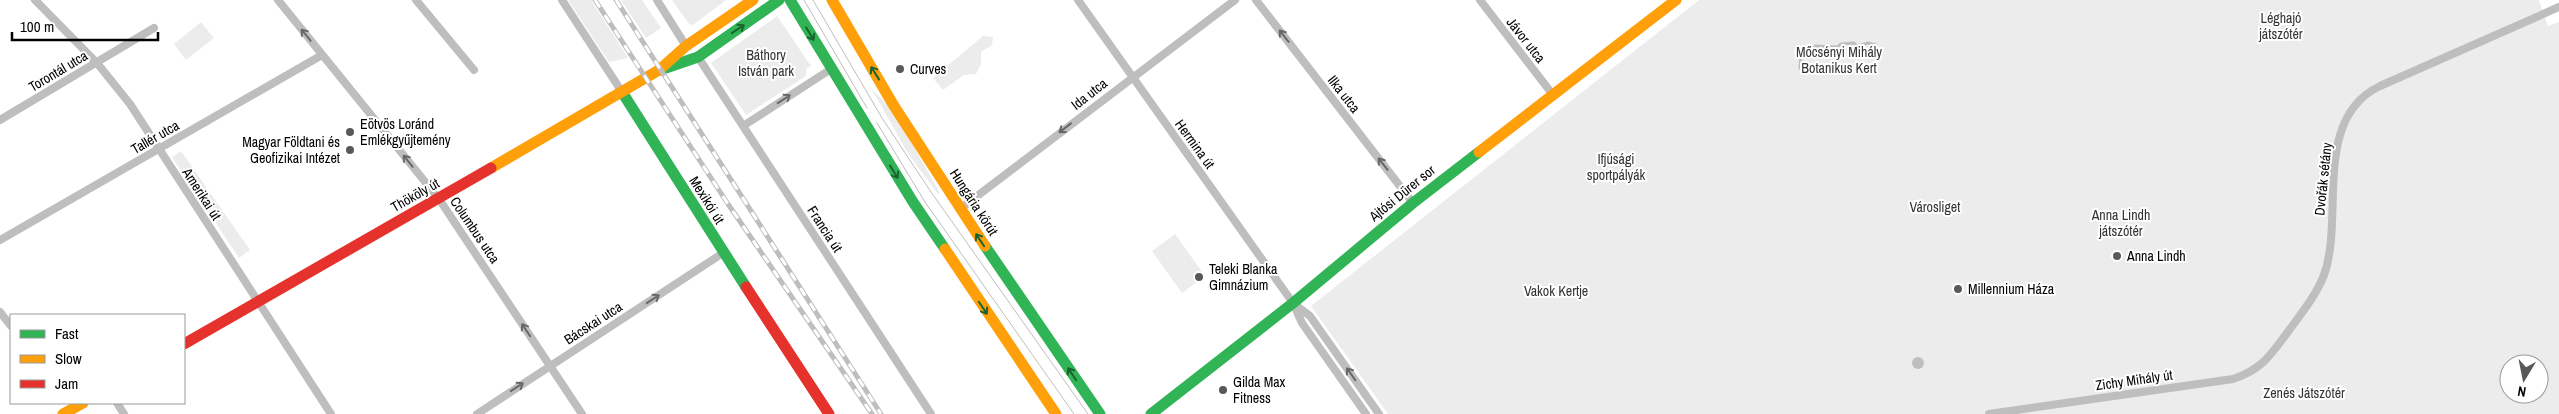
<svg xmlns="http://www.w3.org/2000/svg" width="2559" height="414" font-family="'Archivo Narrow',sans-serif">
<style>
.green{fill:#ececec;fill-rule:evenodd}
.water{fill:#bfbfbf}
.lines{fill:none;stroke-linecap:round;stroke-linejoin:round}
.stream{stroke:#bfbfbf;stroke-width:3}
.street{stroke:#bebebe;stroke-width:8}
.fast{stroke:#30b455;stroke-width:11}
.slow{stroke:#ff9f0a;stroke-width:11}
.jam{stroke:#e5322d;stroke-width:11}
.tram{stroke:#bebebe;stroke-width:1}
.rail-casing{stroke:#bebebe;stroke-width:5}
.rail{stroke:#fff;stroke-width:3;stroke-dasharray:9;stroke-linecap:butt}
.oneway{stroke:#1a632f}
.oneway2{stroke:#686868}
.poi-dot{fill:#595959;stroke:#fff;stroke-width:2}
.labels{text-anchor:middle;stroke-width:4;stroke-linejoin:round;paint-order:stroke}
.park-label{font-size:14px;fill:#333;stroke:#fff}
.street-label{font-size:14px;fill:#000;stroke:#fff}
.poi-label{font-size:14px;fill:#000;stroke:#fff;text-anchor:start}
</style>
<rect width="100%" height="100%" fill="#fff"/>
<path class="green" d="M 568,0 L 591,0 L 628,58 L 609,62 Z
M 621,0 L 642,0 L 661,28 L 646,38 Z
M 672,0 L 726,0 L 693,25 L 689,24 Z
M 1699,0 L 2539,0 L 2548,26 L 2559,22 L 2559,414 L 1388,414 L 1311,306 ZM 2509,364 L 2539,364 L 2539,394 L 2509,394 Z
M 777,16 L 811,66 L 806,69 L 806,76 L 746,115 L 711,63 Z
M 201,22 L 214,38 L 186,60 L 174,44 Z
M 983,36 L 993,37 L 992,45 L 981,52 L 981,64 L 976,74 L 964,75 L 943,90 L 933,78 Z
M 871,88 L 894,112 L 940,193 L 938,194 L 909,155 Z
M 181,151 L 250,250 L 239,258 L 172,157 Z
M 1175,234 L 1205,276 L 1182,293 L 1152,251 Z"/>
<path class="water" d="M1912 363a6 6 0 1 1 12 0a6 6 0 1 1-12 0Z"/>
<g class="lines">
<path class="stream" d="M 1800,68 L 1801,50 L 1806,51 L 1815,46 L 1837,47 L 1841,44 L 1854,43 L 1857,46 L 1868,43 L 1876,45"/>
<path class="street" d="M 35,0 L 97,63 L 130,104 L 331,414
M 278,0 L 439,199 L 582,414
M 416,0 L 474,70
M 562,0 L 622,92
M 657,0 L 686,46
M 1078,0 L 1293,303 L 1302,323 L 1366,414
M 1256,0 L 1413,203
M 1480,0 L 1553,95
M 698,57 L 931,414
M 0,120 L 154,28
M 743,126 L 831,69
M 960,209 L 1235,0
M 0,240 L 322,55
M 1294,304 L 1310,316 L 1379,414
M 0,312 L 11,326
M 117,403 L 124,414
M 477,414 L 723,253
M 1989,414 L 2233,379 C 2261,370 2270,356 2287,333 C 2300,315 2316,296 2324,275 C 2345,217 2311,119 2380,86 L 2559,7"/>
<path class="fast" d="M 790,0 L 913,202 L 945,249
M 660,70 L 698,57 L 779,0
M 622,92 L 746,287
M 985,246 L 1100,414
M 1151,414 L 1293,303 L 1413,203 L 1479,152"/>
<path class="slow" d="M 832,0 L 894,106 L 985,246
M 1479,152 L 1676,0
M 491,168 L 659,70 L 686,46 L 753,0
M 945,249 L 1056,414
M 63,414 L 83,403"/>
<path class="jam" d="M 746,287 L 829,414
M 184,344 L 491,168"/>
<path class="tram" d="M 804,0 L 867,108
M 813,0 L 882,118 L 931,192 L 1088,414
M 877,123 L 925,202 L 1074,414"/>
<g class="rail-casing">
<path id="rail" d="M 595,0 L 728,204 L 872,414
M 616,0 L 881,414"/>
</g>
<use href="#rail" class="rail"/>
</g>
<defs><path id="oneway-shaft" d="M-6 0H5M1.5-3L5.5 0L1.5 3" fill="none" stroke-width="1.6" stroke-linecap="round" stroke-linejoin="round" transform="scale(1.25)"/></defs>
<g class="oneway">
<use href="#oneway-shaft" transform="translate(738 29) rotate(-34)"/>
<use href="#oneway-shaft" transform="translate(810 34) rotate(59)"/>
<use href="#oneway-shaft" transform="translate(875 73) rotate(-122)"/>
<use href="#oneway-shaft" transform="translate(894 172) rotate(58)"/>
<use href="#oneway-shaft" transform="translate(980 240) rotate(-124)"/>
<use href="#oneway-shaft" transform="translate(983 308) rotate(56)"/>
<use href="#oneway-shaft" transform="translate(1072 374) rotate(-124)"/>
</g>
<g class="oneway2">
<use href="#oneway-shaft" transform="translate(306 35) rotate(-129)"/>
<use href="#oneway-shaft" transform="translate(1284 36) rotate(-128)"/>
<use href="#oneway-shaft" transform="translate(784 99) rotate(-33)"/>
<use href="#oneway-shaft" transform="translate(1065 128) rotate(142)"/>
<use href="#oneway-shaft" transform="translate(408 161) rotate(-129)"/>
<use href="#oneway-shaft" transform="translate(1383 164) rotate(-128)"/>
<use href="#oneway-shaft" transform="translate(653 299) rotate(-33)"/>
<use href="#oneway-shaft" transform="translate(526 330) rotate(-124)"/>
<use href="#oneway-shaft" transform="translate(1351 374) rotate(-125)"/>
<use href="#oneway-shaft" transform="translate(517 387) rotate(-33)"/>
</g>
<g class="poi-dot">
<circle cx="900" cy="69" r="5"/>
<circle cx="350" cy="132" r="5"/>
<circle cx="350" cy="150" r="5"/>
<circle cx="2117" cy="256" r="5"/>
<circle cx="1199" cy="277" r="5"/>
<circle cx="1958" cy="289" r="5"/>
<circle cx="1223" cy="390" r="5"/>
</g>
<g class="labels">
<g class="park-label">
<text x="2281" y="23">Léghajó<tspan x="2281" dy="16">játszótér</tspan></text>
<text x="1839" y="57">Mőcsényi Mihály<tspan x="1839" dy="16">Botanikus Kert</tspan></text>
<text x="766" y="60">Báthory<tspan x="766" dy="16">István park</tspan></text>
<text x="1616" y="164">Ifjúsági<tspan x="1616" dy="16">sportpályák</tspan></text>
<text x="1935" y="212">Városliget</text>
<text x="2121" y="220">Anna Lindh<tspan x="2121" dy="16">játszótér</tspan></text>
<text x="1556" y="296">Vakok Kertje</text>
<text x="2304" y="398">Zenés Játszótér</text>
</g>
<g class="street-label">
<text transform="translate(1526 40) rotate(52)" y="5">Jávor utca</text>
<text transform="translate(58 71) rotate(-31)" y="5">Torontál utca</text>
<text transform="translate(1089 94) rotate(-38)" y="5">Ida utca</text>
<text transform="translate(1344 94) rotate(52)" y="5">Ilka utca</text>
<text transform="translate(155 137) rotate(-30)" y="5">Tallér utca</text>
<text transform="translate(1195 144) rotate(54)" y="5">Hermina út</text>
<text transform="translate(2323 179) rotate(-84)" y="5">Dvořák sétány</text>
<text transform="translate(1402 193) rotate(-39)" y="5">Ajtósi Dürer sor</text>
<text transform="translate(202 194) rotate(57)" y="5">Amerikai út</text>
<text transform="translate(415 195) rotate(-30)" y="5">Thököly út</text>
<text transform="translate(707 200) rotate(58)" y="5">Mexikói út</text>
<text transform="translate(974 202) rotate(57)" y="5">Hungária körút</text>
<text transform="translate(825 229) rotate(57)" y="5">Francia út</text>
<text transform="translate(475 230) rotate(56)" y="5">Columbus utca</text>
<text transform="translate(593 323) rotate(-33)" y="5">Bácskai utca</text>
<text transform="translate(2134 380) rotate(-8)" y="5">Zichy Mihály út</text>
</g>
<g class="poi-label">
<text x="910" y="74">Curves</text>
<text x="360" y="129">Eötvös Loránd<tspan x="360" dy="16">Emlékgyűjtemény</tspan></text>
<text x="340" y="147" text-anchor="end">Magyar Földtani és<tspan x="340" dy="16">Geofizikai Intézet</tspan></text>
<text x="2127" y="261">Anna Lindh</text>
<text x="1209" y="274">Teleki Blanka<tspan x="1209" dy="16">Gimnázium</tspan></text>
<text x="1968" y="294">Millennium Háza</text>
<text x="1233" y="387">Gilda Max<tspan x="1233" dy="16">Fitness</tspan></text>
</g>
</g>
<rect x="10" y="314" width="175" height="90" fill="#ffffff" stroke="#999999"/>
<rect x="20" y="330" width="25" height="8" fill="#30b455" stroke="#999999"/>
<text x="55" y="339" font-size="15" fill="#000000">Fast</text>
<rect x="20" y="355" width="25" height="8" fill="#ff9f0a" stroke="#999999"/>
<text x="55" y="364" font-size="15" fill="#000000">Slow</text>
<rect x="20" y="380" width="25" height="8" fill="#e5322d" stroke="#999999"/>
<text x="55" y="389" font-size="15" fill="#000000">Jam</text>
<g transform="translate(2524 379) rotate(190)"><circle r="24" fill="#ffffff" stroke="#999999"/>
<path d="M0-4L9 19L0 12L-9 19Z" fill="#595959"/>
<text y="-8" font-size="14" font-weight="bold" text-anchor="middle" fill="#000000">N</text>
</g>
<path d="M12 32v8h146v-8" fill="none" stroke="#000000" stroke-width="2.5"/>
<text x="20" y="32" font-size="15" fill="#000000" stroke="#ffffff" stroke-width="4" paint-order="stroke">100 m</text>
</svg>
